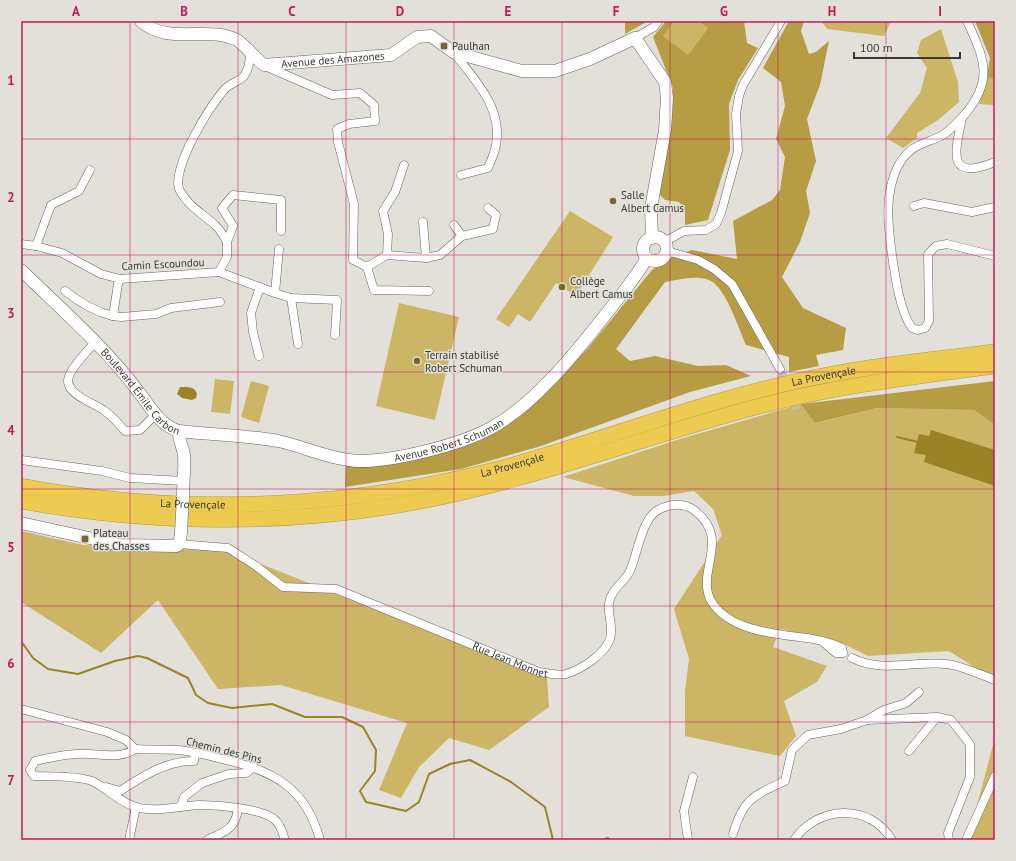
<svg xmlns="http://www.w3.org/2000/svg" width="1016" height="861" font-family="'PT Sans',sans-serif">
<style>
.green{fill:#ccb565}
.forest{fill:#b69d43}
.water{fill:#9b8224}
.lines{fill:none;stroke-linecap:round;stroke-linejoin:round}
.stream{stroke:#9b8224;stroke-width:2}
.street-tunnel{stroke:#c0beb8;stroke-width:8;stroke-dasharray:8 4;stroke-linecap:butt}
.street-casing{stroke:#67655f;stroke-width:9}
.secondary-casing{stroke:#67655f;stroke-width:13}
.highway-casing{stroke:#ae9847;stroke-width:16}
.street{stroke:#fff;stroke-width:8}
.secondary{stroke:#fff;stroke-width:12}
.highway{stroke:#edcb51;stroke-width:15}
.secondary-bridge-casing{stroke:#67655f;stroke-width:13;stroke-linecap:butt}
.secondary-bridge{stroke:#fff;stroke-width:12}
.grid{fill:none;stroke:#c2185b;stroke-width:1;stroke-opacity:0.55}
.poi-dot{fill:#756634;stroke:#e2e0d9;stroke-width:1.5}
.labels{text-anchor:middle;stroke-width:3;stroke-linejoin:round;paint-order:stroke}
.poi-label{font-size:11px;fill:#393835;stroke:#e2e0d9;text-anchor:start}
.street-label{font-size:11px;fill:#393835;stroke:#e2e0d9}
.neatline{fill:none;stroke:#c2185b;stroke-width:1.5}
.grid-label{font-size:13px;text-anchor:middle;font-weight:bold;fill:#c2185b}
</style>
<rect width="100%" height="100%" fill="#e2e0d9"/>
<path class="green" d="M 674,21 L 698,21 L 708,28 L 688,55 L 662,36 Z
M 821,21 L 891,21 L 884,36 L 827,29 Z
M 941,29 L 958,82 L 959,102 L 938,120 L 917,133 L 917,138 L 903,148 L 886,138 L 920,93 L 927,68 L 917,53 L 921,40 Z
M 987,76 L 995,80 L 995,105 L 979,104 Z
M 570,211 L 613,237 L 576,296 L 556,283 L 530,322 L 518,314 L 509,327 L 496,319 Z
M 399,303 L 459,317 L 435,420 L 376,406 Z
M 215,379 L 234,381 L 230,414 L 211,412 Z
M 251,381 L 269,386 L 259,423 L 241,417 Z
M 801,404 L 816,423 L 877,408 L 974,410 L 995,425 L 995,680 L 949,651 L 868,656 L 842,643 L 780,629 L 773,647 L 827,666 L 817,682 L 784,701 L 796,736 L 780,756 L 685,736 L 685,691 L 689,659 L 674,609 L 722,535 L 713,509 L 694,491 L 663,496 L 634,496 L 563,477 L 683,438 Z
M 21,531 L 83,545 L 228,551 L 547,678 L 549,707 L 489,750 L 449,738 L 419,767 L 401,798 L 379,790 L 407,723 L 281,685 L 218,689 L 158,600 L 101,653 L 21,602 Z
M 995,737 L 995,840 L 968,840 Z"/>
<path class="forest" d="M 625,21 L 648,21 L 625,34 Z
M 666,21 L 674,21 L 663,36 L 688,55 L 708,28 L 698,21 L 744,21 L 747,43 L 758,48 L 738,80 L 729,104 L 730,150 L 708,220 L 685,225 L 685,210 L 679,202 L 665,200 L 657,192 L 673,110 L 673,88 L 653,37 Z
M 789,21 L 804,21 L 801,31 L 809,54 L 816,52 L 829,41 L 820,85 L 807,119 L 816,161 L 806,191 L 810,213 L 800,242 L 782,277 L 803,308 L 846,328 L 843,350 L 816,355 L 819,366 L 789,372 L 789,357 L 746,345 C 739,329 726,289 711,281 C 698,274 678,280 665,282 L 616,349 L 630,361 L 655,356 L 698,366 L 726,365 L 751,376 L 690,392 L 541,446 L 461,469 L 345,487 L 346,462 L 455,449 L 549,388 L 588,348 L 652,270 L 670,258 L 692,250 L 737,259 L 733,221 L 772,200 L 780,190 L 785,157 L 776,139 L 785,106 L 781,82 L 763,68 Z
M 975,21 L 995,21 L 993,33 L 995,33 L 995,80 L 987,76 L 990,58 Z
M 995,381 L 995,425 L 974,410 L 877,408 L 815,423 L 801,404 Z"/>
<path class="water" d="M 180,387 C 187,387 195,386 197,394 L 196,398 L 192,400 L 182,398 L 177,394 Z
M 931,430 L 995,450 L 995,486 L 924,462 L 926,455 L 914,453 L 919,434 L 929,436 Z"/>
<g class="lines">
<path class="stream" d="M 897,437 L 918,442
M 21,641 L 33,658 L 48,669 L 78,674 L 115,661 L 138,656 L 147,658 L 188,678 L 196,695 L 208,703 L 232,708 L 272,704 L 305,717 L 342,717 L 363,727 L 376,750 L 375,771 L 360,791 L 366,802 L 406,811 L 419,802 L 429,774 L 450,764 L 470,760 L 511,782 L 545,807 L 553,840
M 602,840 L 608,838 L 609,840"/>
<path class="street-tunnel" d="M 780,369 L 797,409"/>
<g class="street-casing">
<g id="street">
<path d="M 967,21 C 984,58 994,79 966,113 C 959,121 948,133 939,137 C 920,145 909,146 898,166 C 884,194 888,225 892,255 C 895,276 900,312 912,328 L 918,330 L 925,328 L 929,321 L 928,254 L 936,246 L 947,244 L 995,256"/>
<path d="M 635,38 L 654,27 L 658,21"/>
<path d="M 453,52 C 474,79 503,107 496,145 C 495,152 491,161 488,168 L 461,175"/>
<path d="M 265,66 L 332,95 L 360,93 L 374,105 L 375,121 L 349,124 L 337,129 L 338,142 L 354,204 L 353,260 L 367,267 L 387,255 L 388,234 L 383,211 L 395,192 L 404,165"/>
<path d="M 962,118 C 955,152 946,182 995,162"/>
<path d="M 914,206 L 924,203 L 972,212 L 995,207"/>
<path d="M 423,222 L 426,258"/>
<path d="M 454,225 L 462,236"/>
<path d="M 227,242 C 224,237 220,229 215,225 C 202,213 189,207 180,191 C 169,171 211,103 226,88 C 231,83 240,81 244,76 C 249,69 250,61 250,53"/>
<path d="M 664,242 L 684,231 L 706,230 L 716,224 L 721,213 L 738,151 L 736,114 L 739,96 L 743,85 L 781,21"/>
<path d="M 21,244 L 36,246 L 62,253 L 101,274 L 120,279 L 219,272 L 227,257 L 227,242 L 233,226 L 222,208 L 233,195 L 281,200 L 281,231"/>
<path d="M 36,246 L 51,205 L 79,191 L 90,170"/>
<path d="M 667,251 L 698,260 L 714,269 L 732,284 L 780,369"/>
<path d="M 387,255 L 426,258 L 440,255 L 462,236 L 493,229 L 496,215 L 488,208"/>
<path d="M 367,267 L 374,290 L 429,291"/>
<path d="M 219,272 L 275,293 L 279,249"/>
<path d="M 65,291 C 79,302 96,312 113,316 L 118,284 L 120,279"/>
<path d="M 275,293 L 291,298 L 337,300 L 335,335"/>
<path d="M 291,298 L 298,344"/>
<path d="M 113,316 L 121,317 L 156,314 L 171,308 L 220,302"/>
<path d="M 95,342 C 87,352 77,361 71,372 C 58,393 93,402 105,411 C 113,417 119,424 125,431 L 140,430 L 156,414"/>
<path d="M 259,356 L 253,332 L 251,313 L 260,287"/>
<path d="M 21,460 L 102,471 L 130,478 L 183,481"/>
<path id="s1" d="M 179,544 L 228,548 L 256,566 L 283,587 L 336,589 L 539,672 C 546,673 559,676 566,674 C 582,669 604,655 610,639 C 614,626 607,615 609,603 C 611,590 623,583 629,573 C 637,558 641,519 658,510 C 669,504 683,502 694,510 C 734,540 692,574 713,604 C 734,633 781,634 813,639 C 823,641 834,643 842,648 L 843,653 L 836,653 L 822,641"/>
<path d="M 852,658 C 881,673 915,661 946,664 C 960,665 981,675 995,680"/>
<path d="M 21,709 L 107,732 L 126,740 L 135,749"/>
<path d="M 867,720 L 884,710 L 906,703 L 919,692"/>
<path d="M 135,749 C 118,761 95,752 75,754 C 61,755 48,758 35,761 L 30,770 L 34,776 C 48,776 83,776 94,782 C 109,790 122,804 139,808 C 162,812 177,806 200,805 C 217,805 260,808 274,819 C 280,824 282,830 284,837 L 283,840"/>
<path d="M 135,749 C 149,750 163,749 177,750 C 192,751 207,755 222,759 C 272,770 306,787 320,840"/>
<path d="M 909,751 L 937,717"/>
<path d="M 106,787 L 120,791 C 141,777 168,760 194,761 L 195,753"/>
<path d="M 181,807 L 184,797 L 202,783 L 229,774 L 246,773 L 254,767"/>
<path d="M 733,834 C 743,799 753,796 785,781 L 792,750 L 808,735 L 841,729 L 867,720 L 937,717 L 951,720 L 970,744 L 970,777 L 948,833 L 949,840"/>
<path d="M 129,840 L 136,807"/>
<path d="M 207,840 C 224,832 235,830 238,809"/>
<path d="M 688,840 L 684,811 L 693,777"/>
<path d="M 794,840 C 818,805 870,803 892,840"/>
<path d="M 966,840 L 995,776"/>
</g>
</g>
<g class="secondary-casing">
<g id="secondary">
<path id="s2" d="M 141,21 C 168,46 208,25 237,40 C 243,43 257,60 264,65 L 391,55 L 417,37 L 431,36 L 453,52 L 522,71 L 555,71 L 590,59 L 635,38 L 665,82 L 667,98 L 665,130 L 651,208 L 652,238"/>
<circle cx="655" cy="249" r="12"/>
<path id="s3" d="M 21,270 C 61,309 104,346 138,391 C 150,406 160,426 179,431 C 212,435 246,435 278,441 C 306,447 331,460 360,461 C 395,461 460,445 491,428 C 533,405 573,356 602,319 C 618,299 634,280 647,258"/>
<path d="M 179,431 C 178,439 183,447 184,455 C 185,469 183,483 183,497"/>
<path d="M 21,523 L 121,545 L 177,546 L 180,541 L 181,532"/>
</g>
</g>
<g class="highway-casing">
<g id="highway">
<path id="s4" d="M 21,486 C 187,517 357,509 520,463 C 619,434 716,397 817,377 C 876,365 936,359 995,352"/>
<path d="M 21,501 C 144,523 269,526 393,506 C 513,487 628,442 745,410 C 827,387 911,377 995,366"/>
</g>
</g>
<use href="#street" class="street"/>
<use href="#secondary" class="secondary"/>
<use href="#highway" class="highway"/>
<g class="secondary-bridge-casing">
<path id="secondary-bridge" d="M 181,532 L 183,497"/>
</g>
<use href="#secondary-bridge" class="secondary-bridge"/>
</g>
<path class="grid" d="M 130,21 L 130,840M 238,21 L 238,840M 346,21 L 346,840M 454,21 L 454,840M 562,21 L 562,840M 670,21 L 670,840M 778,21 L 778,840M 886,21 L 886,840M 21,139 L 995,139M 21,255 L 995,255M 21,372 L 995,372M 21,489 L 995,489M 21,606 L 995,606M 21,722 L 995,722"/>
<g class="poi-dot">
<rect x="440" y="42" width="8" height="8" rx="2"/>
<circle cx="613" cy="201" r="4"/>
<circle cx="562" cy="287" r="4"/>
<circle cx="417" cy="361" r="4"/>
<rect x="81" y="535" width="8" height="8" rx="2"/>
</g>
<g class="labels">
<g class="poi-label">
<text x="452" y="50">Paulhan</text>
<text x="621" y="199">Salle<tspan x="621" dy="13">Albert Camus</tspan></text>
<text x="570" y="285">Collège<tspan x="570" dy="13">Albert Camus</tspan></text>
<text x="425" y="359">Terrain stabilisé<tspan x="425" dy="13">Robert Schuman</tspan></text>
<text x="93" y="537">Plateau<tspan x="93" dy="13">des Chasses</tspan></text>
</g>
<g class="street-label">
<text dy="4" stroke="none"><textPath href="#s2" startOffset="206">Avenue des Amazones</textPath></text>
<text transform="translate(163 264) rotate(-3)" y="4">Camin Escoundou</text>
<text dy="4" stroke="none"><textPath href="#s4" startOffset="820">La Provençale</textPath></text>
<text dy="4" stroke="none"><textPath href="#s3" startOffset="171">Boulevard Émile Carbon</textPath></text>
<text dy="4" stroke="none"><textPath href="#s3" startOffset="503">Avenue Robert Schuman</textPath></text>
<text dy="4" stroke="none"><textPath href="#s4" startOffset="496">La Provençale</textPath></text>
<text dy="4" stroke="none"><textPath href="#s4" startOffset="173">La Provençale</textPath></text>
<text dy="4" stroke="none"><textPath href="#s1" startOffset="358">Rue Jean Monnet</textPath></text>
<text transform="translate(224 750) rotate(14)" y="4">Chemin des Pins</text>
</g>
</g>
<rect width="1016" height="861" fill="none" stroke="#e2e0d9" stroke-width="44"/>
<path d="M854 52v6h106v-6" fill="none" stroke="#393835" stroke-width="2"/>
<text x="860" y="52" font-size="12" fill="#393835" stroke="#e2e0d9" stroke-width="3" paint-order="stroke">100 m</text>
<rect x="22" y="22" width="972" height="817" class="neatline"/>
<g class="grid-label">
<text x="76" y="16">A</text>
<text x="184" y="16">B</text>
<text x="292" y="16">C</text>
<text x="400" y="16">D</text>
<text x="508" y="16">E</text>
<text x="616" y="16">F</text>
<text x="724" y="16">G</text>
<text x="832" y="16">H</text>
<text x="940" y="16">I</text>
<text x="11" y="85">1</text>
<text x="11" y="202">2</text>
<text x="11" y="318">3</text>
<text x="11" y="435">4</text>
<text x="11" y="552">5</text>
<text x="11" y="668">6</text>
<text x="11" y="785">7</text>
</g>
</svg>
